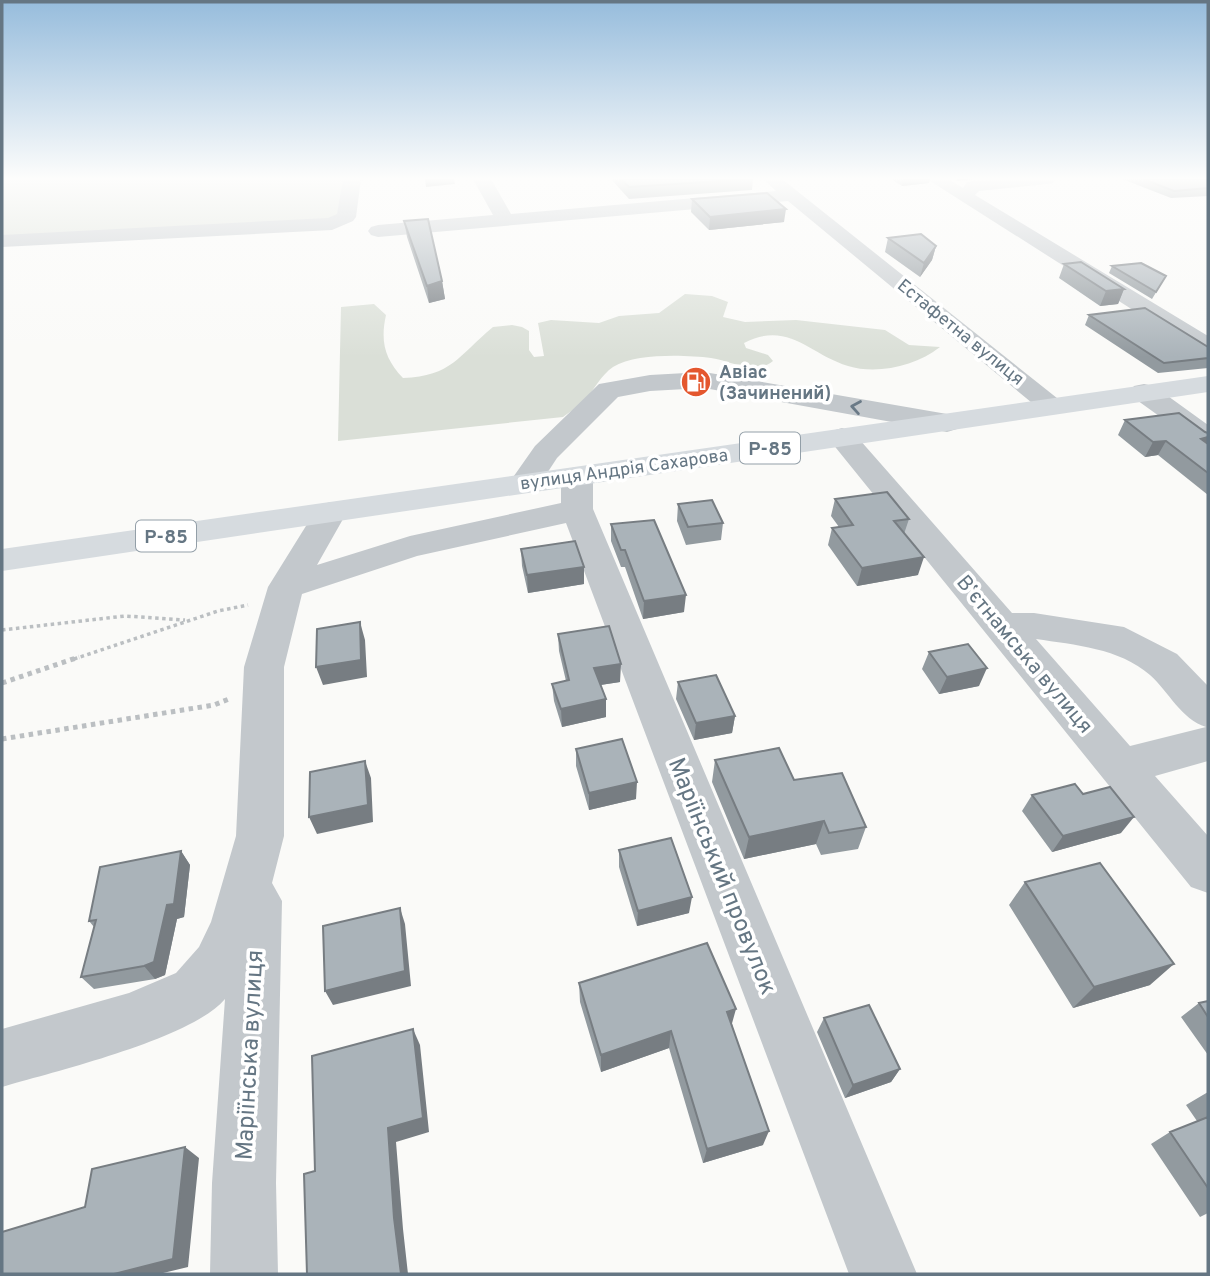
<svg xmlns="http://www.w3.org/2000/svg" width="1210" height="1276" font-family="Overpass,sans-serif">
<style>
.green{fill:#dadfd7}
.lines{fill:none;stroke-linecap:round;stroke-linejoin:round}
.path-far1{stroke:#bbbfc2;stroke-width:3.5;stroke-dasharray:3.5 3.5;stroke-linecap:butt}
.path{stroke:#bbbfc2;stroke-width:5;stroke-dasharray:4.5 4.5;stroke-linecap:butt}
.minor{fill:#c3c8cc;fill-rule:evenodd}
.major{fill:#d6dbdf;fill-rule:evenodd}
.wall{fill:#929a9f}
.shaded-wall{fill:#777d82}
.building{fill:#aab3b9;stroke:#777d82;stroke-width:2}
.oneway{stroke:#6a7a87}
.labels{text-anchor:middle;stroke-width:7;stroke-linejoin:round;paint-order:stroke}
.far-street-label{font-size:18px;fill:#657683;stroke:#fff}
.far-poi-label{font-size:18px;font-weight:bold;fill:#657683;stroke:#fff;text-anchor:start}
.shield{fill:#fff;stroke:#939fa8;stroke-width:2}
.shield-label{font-size:19px;font-weight:bold;fill:#657683}
.street-label{font-size:21px;fill:#657683;stroke:#fff}
.near-street-label{font-size:24px;fill:#657683;stroke:#fff}
</style>
<rect width="100%" height="100%" fill="#fafaf8"/>
<path class="green" d="M 2,179 L 355,179 L 343,221 L 2,237 Z
M 685,294 L 712,296 L 728,302 L 723,317 L 745,322 L 796,320 L 885,330 L 909,345 L 940,347 C 916,366 877,375 848,366 C 809,354 788,320 744,343 L 746,348 L 768,355 L 773,361 C 754,376 732,361 711,358 C 685,355 636,353 613,367 C 601,375 594,390 585,400 C 579,406 570,412 563,417 L 338,441 L 341,307 L 374,304 L 386,315 C 380,342 385,359 403,378 C 452,376 458,356 493,327 L 512,325 L 522,327 L 529,331 L 529,350 L 534,357 L 544,356 L 538,323 L 551,320 L 599,323 L 619,316 L 659,313 Z"/>
<g class="lines">
<path class="path-far1" d="M 2,630 L 125,616 L 185,620
M 74,659 L 218,611 L 248,605"/>
<path class="path" d="M 2,683 L 79,657
M 2,739 L 214,705 L 229,699"/>
<path class="minor" d="M 343,179 L 361,179 L 356,217 L 353,221 L 332,230 L 2,247 L 2,235 L 328,218 L 337,214 Z
M 473,179 L 491,179 L 511,214 L 776,191 L 763,179 L 782,179 L 1067,406 L 1063,412 L 1053,414 L 1043,412 L 788,201 L 378,237 L 371,235 L 368,231 L 371,227 L 378,225 L 493,215 Z
M 927,179 L 948,179 L 963,188 L 967,182 L 973,181 L 1056,179 L 1053,183 L 1047,184 L 979,191 L 975,195 L 1208,336 L 1208,355 L 1199,352 Z
M 704,372 L 947,414 L 957,417 L 961,423 L 957,429 L 947,432 L 704,388 L 650,391 L 618,397 L 557,458 L 536,490 L 525,492 L 514,490 L 509,483 L 535,446 L 599,384 L 650,375 Z
M 1144,384 L 1154,386 L 1208,425 L 1208,447 L 1198,444 L 1134,398 L 1130,392 L 1134,386 Z
M 842,428 L 852,431 L 1012,613 L 1034,613 L 1124,627 L 1177,654 L 1208,686 L 1208,761 L 1155,776 L 1208,836 L 1208,893 L 1191,887 L 832,443 L 827,437 L 832,431 ZM 1036,639 C 1075,645 1119,648 1150,675 C 1169,692 1181,719 1206,727 L 1130,746 Z
M 577,467 L 588,469 L 593,476 L 593,509 L 917,1274 L 849,1274 L 566,523 L 417,556 L 302,594 L 284,667 L 284,836 L 272,883 L 282,901 L 276,1183 L 278,1274 L 210,1274 L 212,1183 L 225,999 C 191,1039 56,1071 2,1087 L 2,1029 L 129,993 L 176,973 L 199,947 L 211,922 L 236,836 L 244,667 L 268,587 L 319,505 L 331,502 L 343,505 L 347,512 L 317,565 L 410,536 L 561,503 L 561,476 L 566,469 Z"/>
<path class="major" d="M 1208,376 L 1208,392 L 2,571 L 2,549 Z"/>
</g>
<path class="wall" d="M 611,179 L 753,179 L 752,190 L 629,199 Z
M 891,179 L 930,179 L 929,183 L 902,186 Z
M 1122,179 L 1208,179 L 1208,196 L 1171,198 Z
M 692,199 L 784,222 L 709,230 L 691,212 Z
M 404,221 L 442,281 L 445,299 L 429,303 L 407,237 Z
M 888,238 L 936,246 L 932,260 L 920,277 L 885,252 Z
M 1064,264 L 1124,289 L 1118,304 L 1100,306 L 1059,278 Z
M 1112,266 L 1166,276 L 1152,299 L 1109,273 Z
M 1089,315 L 1208,347 L 1208,368 L 1158,373 L 1085,325 Z
M 1125,420 L 1208,433 L 1208,495 L 1158,455 L 1145,457 L 1118,435 Z
M 835,499 L 909,519 L 904,534 L 918,575 L 857,586 L 828,545 L 832,528 L 839,527 L 831,516 Z
M 678,504 L 723,523 L 721,540 L 686,545 L 677,521 Z
M 611,524 L 684,612 L 643,619 L 625,567 L 621,567 L 611,541 Z
M 521,549 L 584,584 L 528,593 L 522,566 Z
M 558,634 L 620,682 L 600,685 L 606,717 L 562,727 L 554,701 L 552,684 L 566,681 L 559,651 Z
M 929,652 L 979,686 L 939,694 L 922,669 Z
M 678,682 L 735,716 L 732,733 L 694,740 L 676,699 Z
M 576,749 L 636,799 L 589,810 L 576,766 Z
M 715,760 L 794,780 L 866,827 L 858,849 L 821,855 L 816,844 L 744,859 L 712,782 Z
M 1083,794 L 1121,833 L 1052,852 L 1022,811 L 1032,795 Z
M 619,850 L 689,913 L 637,926 L 619,867 Z
M 181,851 L 190,865 L 184,917 L 177,919 L 165,975 L 155,979 L 94,989 L 81,977 L 94,927 L 89,921 Z
M 1025,882 L 1150,985 L 1073,1008 L 1009,905 Z
M 579,983 L 732,1024 L 763,1145 L 703,1163 L 669,1048 L 601,1072 L 580,1002 Z
M 1208,1001 L 1208,1055 L 1181,1017 L 1199,1003 Z
M 824,1018 L 900,1069 L 891,1082 L 845,1098 L 817,1032 Z
M 1208,1092 L 1208,1213 L 1200,1217 L 1151,1144 L 1170,1132 L 1197,1121 L 1186,1105 Z"/>
<path class="shaded-wall" d="M 425,179 L 454,179 L 455,184 L 426,187 Z
M 903,179 L 930,179 L 929,183 L 902,186 Z
M 957,179 L 977,179 L 956,181 Z
M 786,209 L 784,222 L 709,230 L 710,217 Z
M 936,246 L 932,260 L 920,277 L 924,263 Z
M 442,281 L 445,299 L 429,303 L 427,286 Z
M 1124,289 L 1118,304 L 1100,306 L 1106,291 Z
M 1208,437 L 1208,451 L 1201,439 Z
M 1166,441 L 1158,455 L 1145,457 L 1153,442 Z
M 924,557 L 918,575 L 857,586 L 862,568 Z
M 584,567 L 584,584 L 528,593 L 527,575 Z
M 686,595 L 684,612 L 643,619 L 644,601 Z
M 360,622 L 365,640 L 367,677 L 323,685 L 316,667 Z
M 621,664 L 620,682 L 594,686 L 594,668 Z
M 987,668 L 979,686 L 939,694 L 947,677 Z
M 606,699 L 606,717 L 562,727 L 561,709 Z
M 735,716 L 732,733 L 694,740 L 696,723 Z
M 365,761 L 371,778 L 373,822 L 317,834 L 309,817 Z
M 637,782 L 636,799 L 589,810 L 589,793 Z
M 1134,817 L 1121,833 L 1052,852 L 1063,836 Z
M 824,821 L 816,844 L 744,859 L 749,837 Z
M 181,851 L 190,865 L 184,917 L 177,919 L 165,975 L 155,979 L 144,966 L 167,905 Z
M 692,897 L 689,913 L 637,926 L 638,911 Z
M 400,908 L 405,924 L 411,986 L 333,1005 L 325,991 Z
M 1174,964 L 1150,985 L 1073,1008 L 1094,987 Z
M 736,1009 L 731,1027 L 727,1012 Z
M 413,1029 L 420,1045 L 429,1132 L 396,1142 L 403,1229 L 408,1274 L 401,1274 L 394,1218 L 388,1128 Z
M 671,1031 L 669,1048 L 601,1072 L 601,1055 Z
M 900,1069 L 891,1082 L 845,1098 L 853,1085 Z
M 769,1131 L 763,1145 L 703,1163 L 707,1149 Z
M 185,1147 L 199,1158 L 188,1267 L 159,1274 L 114,1274 Z"/>
<path class="building" d="M 621,179 L 753,179 L 629,187 Z
M 1143,179 L 1208,179 L 1208,188 L 1174,191 Z
M 767,193 L 786,209 L 710,217 L 692,199 Z
M 428,219 L 442,281 L 427,286 L 404,221 Z
M 921,234 L 936,246 L 924,263 L 888,238 Z
M 1081,262 L 1124,289 L 1106,291 L 1064,264 Z
M 1141,263 L 1166,276 L 1156,292 L 1112,266 Z
M 1145,308 L 1208,347 L 1208,358 L 1164,363 L 1089,315 Z
M 1179,413 L 1205,432 L 1208,433 L 1208,437 L 1201,439 L 1208,444 L 1208,473 L 1166,441 L 1153,442 L 1125,420 Z
M 887,492 L 909,519 L 894,521 L 924,557 L 862,568 L 832,528 L 853,525 L 835,499 Z
M 712,500 L 723,523 L 688,527 L 678,504 Z
M 654,520 L 686,595 L 644,601 L 625,550 L 621,550 L 611,524 Z
M 575,541 L 584,567 L 527,575 L 521,549 Z
M 360,622 L 361,660 L 316,667 L 317,629 Z
M 609,626 L 621,664 L 594,668 L 606,699 L 561,709 L 552,684 L 569,680 L 558,634 Z
M 968,644 L 987,668 L 947,677 L 929,652 Z
M 716,675 L 735,716 L 696,723 L 678,682 Z
M 622,739 L 637,782 L 589,793 L 576,749 Z
M 779,748 L 794,780 L 842,773 L 866,827 L 829,833 L 824,821 L 749,837 L 715,760 Z
M 365,761 L 368,805 L 309,817 L 310,772 Z
M 1075,784 L 1083,794 L 1110,787 L 1134,817 L 1063,836 L 1032,795 Z
M 671,838 L 692,897 L 638,911 L 619,850 Z
M 181,851 L 174,904 L 167,905 L 154,962 L 144,966 L 81,977 L 96,920 L 89,921 L 100,867 Z
M 1100,863 L 1174,964 L 1094,987 L 1025,882 Z
M 400,908 L 405,971 L 325,991 L 323,926 Z
M 707,943 L 736,1009 L 727,1012 L 769,1131 L 707,1149 L 671,1031 L 601,1055 L 579,983 Z
M 1208,1001 L 1208,1017 L 1199,1003 Z
M 869,1005 L 900,1069 L 853,1085 L 824,1018 Z
M 413,1029 L 423,1118 L 388,1128 L 394,1218 L 401,1274 L 307,1274 L 304,1174 L 315,1171 L 312,1056 Z
M 1208,1117 L 1208,1188 L 1170,1132 Z
M 185,1147 L 173,1259 L 114,1274 L 2,1274 L 2,1232 L 85,1207 L 92,1169 Z"/>
<defs><path id="oneway-chevron" d="M-2-3.5L2.5 0L-2 3.5" fill="none" stroke-width="1.6" stroke-linecap="round" stroke-linejoin="round" transform="scale(1.75)"/></defs>
<use class="oneway" href="#oneway-chevron" transform="translate(856 407) rotate(-170)"/>
<linearGradient id="sky" x2="0" y2="1"><stop stop-color="#96bcdc"/><stop offset="0.5" stop-color="#fdfdfc"/><stop offset="1" stop-color="#fdfdfc" stop-opacity="0"/></linearGradient>
<rect width="1210" height="357" fill="url(#sky)"/>
<defs>
<g id="fuel-disc" transform="scale(1.575)"><circle r="9.5" fill="#e4572e" stroke="#fff"/><path d="M-5.5-6h7V0h2V4h1.3V-2.5L3-4.5l.8-.8L6-3V5H2.5V1h-1V6h-7ZM-4.2-4.7v3.2H.2V-4.7Z" fill="#fff"/></g>
</defs>
<g fill-rule="evenodd">
<use href="#fuel-disc" x="696" y="382"/>
</g>
<g class="labels">
<g class="far-street-label">
<text transform="translate(961 332) rotate(39)" y="6">Естафетна вулиця</text>
<text transform="translate(624 469) rotate(-8)" y="6">вулиця Андрія Сахарова</text>
</g>
<g class="far-poi-label">
<text x="719" y="378">Авіас<tspan x="719" dy="21">(Зачинений)</tspan></text>
</g>
<g class="shield">
<rect x="740" y="432.5" width="60" height="31" rx="5"/>
<rect x="136" y="520.5" width="60" height="31" rx="5"/>
</g>
<g class="shield-label">
<text x="770" y="455">Р-85</text>
<text x="166" y="543">Р-85</text>
</g>
<g class="street-label">
<text transform="translate(1025 654) rotate(50)" y="7">Вʼєтнамська вулиця</text>
</g>
<g class="near-street-label">
<text transform="translate(723 876) rotate(68)" y="8">Маріїнський провулок</text>
<text transform="translate(249 1055) rotate(-87)" y="8">Маріїнська вулиця</text>
</g>
</g>
<rect width="1210" height="1276" fill="none" stroke="#657683" stroke-width="7"/>
</svg>
